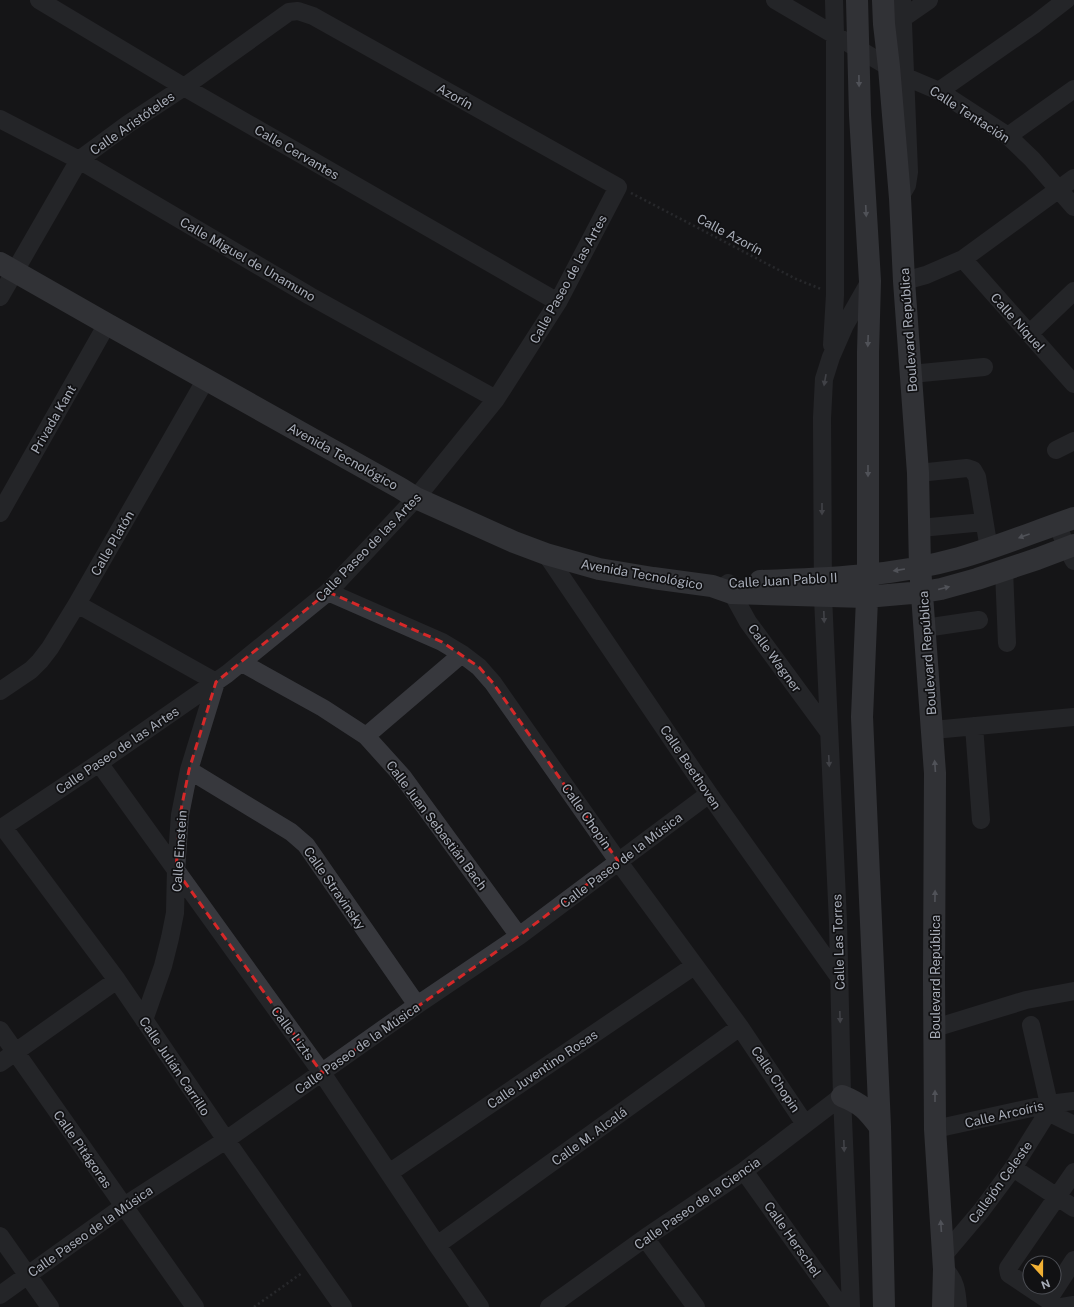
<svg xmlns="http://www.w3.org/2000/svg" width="1074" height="1307" font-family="'Public Sans',sans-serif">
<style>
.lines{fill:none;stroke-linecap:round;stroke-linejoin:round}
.path{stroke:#3d3f44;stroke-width:2.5;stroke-dasharray:2 3;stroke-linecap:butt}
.minor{stroke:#37383d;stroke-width:18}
.major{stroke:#53555c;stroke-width:22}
.oneway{fill:#979ba6}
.oneway2{fill:#757881}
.marked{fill:none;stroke:#d62828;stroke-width:3;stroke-dasharray:8 5;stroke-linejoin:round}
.labels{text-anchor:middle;stroke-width:3.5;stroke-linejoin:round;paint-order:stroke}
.street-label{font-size:13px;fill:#a8adb8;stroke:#111113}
</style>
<rect width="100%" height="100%" fill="#161618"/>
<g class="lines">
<path class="path" d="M 631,193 L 796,279 L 821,289
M 254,1307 L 302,1273"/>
<path class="minor" d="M 39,0 L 184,87 L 558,302
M 775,0 L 889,67 L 906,77 L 939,91 L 1008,136 L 1032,159 L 1074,207
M 903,18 L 929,0
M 939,91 L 1035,24 L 1066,0
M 0,119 L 79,160 L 310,296 L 496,399
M 1008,136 L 1074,89
M 900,197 L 907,185 L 909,172 L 902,0
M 963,259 L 1074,384
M 904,281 L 926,275 L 963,259 L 1074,178
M 0,297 L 79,160 L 128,124 L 184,87 L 289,12 L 298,11 L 313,16 L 618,187 L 558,302 L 496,399 L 416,498 L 328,592 L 227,674 L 99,763 L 0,829
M 1029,334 L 1074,291
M 832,345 L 835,295 L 835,35 L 834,0
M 911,374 L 984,367
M 1056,450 L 1074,441
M 918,473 L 967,468 L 973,470 L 977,477 L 989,549
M 0,513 L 107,324
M 1057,524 L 1067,548 L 1074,561
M 920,528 L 984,522
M 546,554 L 709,794 L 839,977
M 1004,570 L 1007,643
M 728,583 L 732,593 L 748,622 L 828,731
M 328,592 L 442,642 L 462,654 L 479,667 L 493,683 L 618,861 L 740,1027 L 805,1124
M 77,604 L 216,682 L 189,770 L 180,815 L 176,870 L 175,913 L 170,938 L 163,966 L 144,1020
M 925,628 L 979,620
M 242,663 L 323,708 L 366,736 L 403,777 L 519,936
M 0,691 L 31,670 L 40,661 L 50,648 L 77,604 L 206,379
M 974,726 L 981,820
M 933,730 L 1074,717
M 366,736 L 462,654
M 99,763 L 322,1073 L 437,1245 L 480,1307
M 189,770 L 291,832 L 306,845 L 417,1005
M 3,827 L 117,980 L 226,1140 L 343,1307
M 935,1028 L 1026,1000 L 1074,991
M 0,1030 L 195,1307
M 0,1063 L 117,980
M 1048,1112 L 1074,1125
M 935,1129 L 1049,1104 L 1074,1101
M 1013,1168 L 1074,1208
M 744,1171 L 841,1307
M 389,1173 L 694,966
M 0,1236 L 50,1307
M 645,1238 L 696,1307
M 437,1245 L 740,1027
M 943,1256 L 981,1211 L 1013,1168 L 1048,1112 L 1049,1104 L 1031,1025
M 944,1269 C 956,1280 957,1292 958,1307
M 0,1295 L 124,1206 L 226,1140 L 417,1005 L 519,936 L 709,794
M 1048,1300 L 1074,1260
M 549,1307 L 645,1238 L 744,1171 L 842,1096
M 851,1307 L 842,1096 L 838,922 L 823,597 L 822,418 L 824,379 L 831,357 L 845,325 L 870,281
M 1053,1307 L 1048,1300 L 1009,1274 L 1008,1268 L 1074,1172
M 1062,1307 L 1074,1305"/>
<path class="major" d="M 857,0 L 860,115 L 870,281 L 868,352 L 868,575 L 862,717 L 880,1127 L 884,1307
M 883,0 L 884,24 L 889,67 L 900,198 L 904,281 L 918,473 L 920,567 L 935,773 L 934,978 L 935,1129 L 944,1269 L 943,1307
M 0,263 L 107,324 L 400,488 L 416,498 L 514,542 L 546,554 L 599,569 L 653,578 L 712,586 L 732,593 L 866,597 L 923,592 L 941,589 L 977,579 L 1037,559 L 1074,545
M 760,581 C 827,579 895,576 959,558 C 998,547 1036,531 1074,518
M 842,1096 C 862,1104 867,1110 880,1127"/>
</g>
<defs><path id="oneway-solid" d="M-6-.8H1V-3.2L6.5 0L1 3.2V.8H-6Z"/></defs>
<g class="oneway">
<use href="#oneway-solid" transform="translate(859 81) rotate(89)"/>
<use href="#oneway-solid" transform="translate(866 211) rotate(87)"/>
<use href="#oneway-solid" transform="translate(868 341) rotate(92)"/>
<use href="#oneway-solid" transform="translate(868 471) rotate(90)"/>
<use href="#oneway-solid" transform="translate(1024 536) rotate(160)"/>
<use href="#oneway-solid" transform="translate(899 570) rotate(171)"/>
<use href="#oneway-solid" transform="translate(944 588) rotate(-14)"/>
<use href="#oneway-solid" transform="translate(935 766) rotate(-94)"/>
<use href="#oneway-solid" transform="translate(935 896) rotate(-89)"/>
<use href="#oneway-solid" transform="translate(935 1096) rotate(-90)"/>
<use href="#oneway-solid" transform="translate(941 1226) rotate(-94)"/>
</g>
<g class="oneway2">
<use href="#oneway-solid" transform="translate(825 380) rotate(100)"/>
<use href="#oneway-solid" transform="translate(822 509) rotate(90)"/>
<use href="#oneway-solid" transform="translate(824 617) rotate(88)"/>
<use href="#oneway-solid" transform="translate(829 761) rotate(87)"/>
<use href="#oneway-solid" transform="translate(840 1017) rotate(88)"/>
<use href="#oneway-solid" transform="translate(844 1146) rotate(88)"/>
</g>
<path d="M0 0H1074V1307H0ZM 328,592 L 442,642 L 479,667 L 493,683 L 618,861 L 519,936 L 322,1073 L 176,870 L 180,815 L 189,770 L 216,682 Z" fill="#161618" fill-opacity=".55" fill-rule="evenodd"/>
<path class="marked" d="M 328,592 L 442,642 L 479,667 L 493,683 L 618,861 L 519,936 L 322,1073 L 176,870 L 180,815 L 189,770 L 216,682 Z"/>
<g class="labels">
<g class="street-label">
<text transform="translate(455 96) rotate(29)" y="5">Azorín</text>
<text transform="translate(970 114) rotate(33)" y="5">Calle Tentación</text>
<text transform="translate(132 123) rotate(-35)" y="5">Calle Aristóteles</text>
<text transform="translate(297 152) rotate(30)" y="5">Calle Cervantes</text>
<text transform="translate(730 234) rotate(28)" y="5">Calle Azorín</text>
<text transform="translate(248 259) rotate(30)" y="5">Calle Miguel de Unamuno</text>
<text transform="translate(568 279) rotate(-61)" y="5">Calle Paseo de las Artes</text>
<text transform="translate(1018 322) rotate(48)" y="5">Calle Níquel</text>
<text transform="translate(908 330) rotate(-94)" y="5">Boulevard República</text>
<text transform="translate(53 419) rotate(-60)" y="5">Privada Kant</text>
<text transform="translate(343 456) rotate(29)" y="5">Avenida Tecnológico</text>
<text transform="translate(112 543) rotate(-60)" y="5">Calle Platón</text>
<text transform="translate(368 547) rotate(-46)" y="5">Calle Paseo de las Artes</text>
<text transform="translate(642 574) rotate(10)" y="5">Avenida Tecnológico</text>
<text transform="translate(783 580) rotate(-3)" y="5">Calle Juan Pablo II</text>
<text transform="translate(927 653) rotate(-94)" y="5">Boulevard República</text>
<text transform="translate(775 658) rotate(54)" y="5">Calle Wagner</text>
<text transform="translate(117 750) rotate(-34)" y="5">Calle Paseo de las Artes</text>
<text transform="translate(691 767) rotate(56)" y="5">Calle Beethoven</text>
<text transform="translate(587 816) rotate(55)" y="5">Calle Chopin</text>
<text transform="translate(437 825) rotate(53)" y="5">Calle Juan Sebastián Bach</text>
<text transform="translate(179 851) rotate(-86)" y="5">Calle Einstein</text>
<text transform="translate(621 860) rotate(-37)" y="5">Calle Paseo de la Música</text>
<text transform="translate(335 888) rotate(55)" y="5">Calle Stravinsky</text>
<text transform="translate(838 942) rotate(-92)" y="5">Calle Las Torres</text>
<text transform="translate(935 977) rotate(-90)" y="5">Boulevard República</text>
<text transform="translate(293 1033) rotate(54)" y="5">Calle Lizts</text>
<text transform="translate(357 1048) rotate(-35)" y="5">Calle Paseo de la Música</text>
<text transform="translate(175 1066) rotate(56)" y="5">Calle Julián Carrillo</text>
<text transform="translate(542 1069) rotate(-34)" y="5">Calle Juventino Rosas</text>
<text transform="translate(776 1079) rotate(56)" y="5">Calle Chopin</text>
<text transform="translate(1004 1114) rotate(-13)" y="5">Calle Arcoíris</text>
<text transform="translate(589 1136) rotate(-36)" y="5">Calle M. Alcalá</text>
<text transform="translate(83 1149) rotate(55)" y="5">Calle Pitágoras</text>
<text transform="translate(1000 1182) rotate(-54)" y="5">Callejón Celeste</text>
<text transform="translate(697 1203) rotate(-35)" y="5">Calle Paseo de la Ciencia</text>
<text transform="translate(90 1231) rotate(-35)" y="5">Calle Paseo de la Música</text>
<text transform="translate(793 1239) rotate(55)" y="5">Calle Herschel</text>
</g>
</g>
<g transform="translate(1042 1275) rotate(159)"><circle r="19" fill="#111113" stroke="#4d4f55"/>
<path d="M0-3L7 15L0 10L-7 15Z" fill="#f2b134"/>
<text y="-6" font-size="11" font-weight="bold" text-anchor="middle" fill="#a8adb8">N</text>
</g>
</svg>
